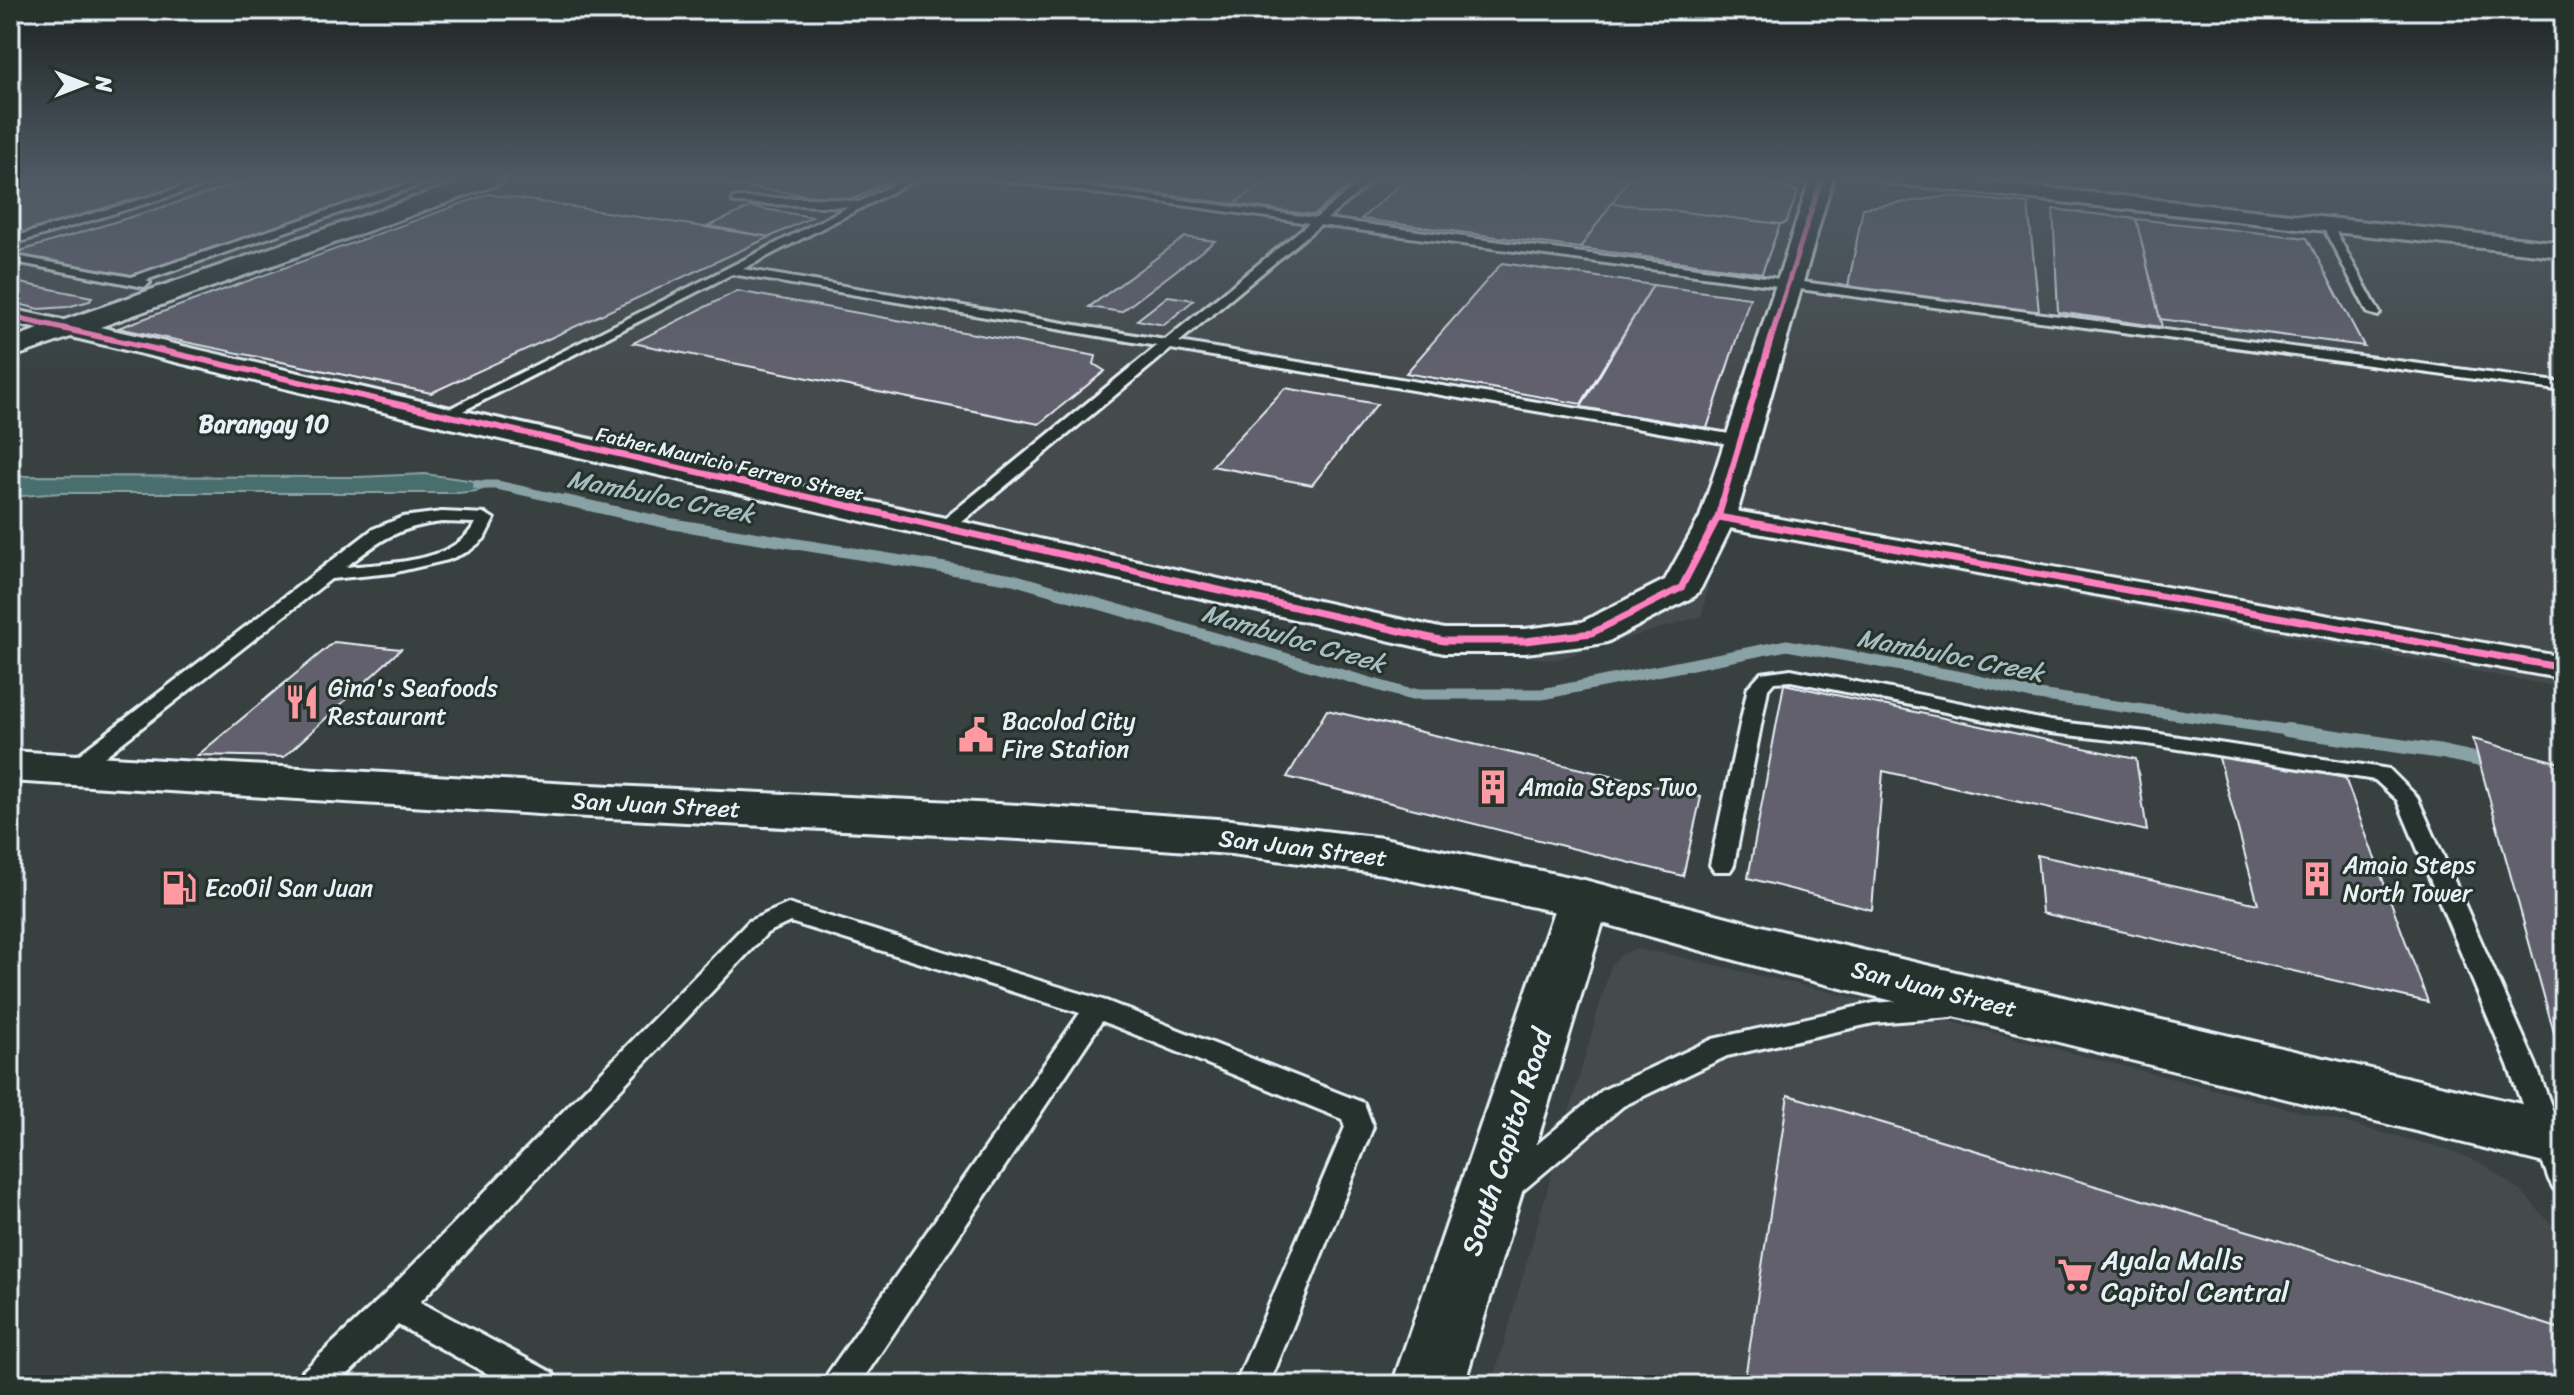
<svg xmlns="http://www.w3.org/2000/svg" width="2574" height="1395" font-family="Sriracha,sans-serif">
<style>
.built{fill:#454b4e}
.water{fill:#496e6e;stroke:#89a2a5;stroke-width:2}
.lines{fill:none;stroke-linecap:round;stroke-linejoin:round}
.stream-far2{stroke:#89a2a5;stroke-width:9}
.stream-far1{stroke:#89a2a5;stroke-width:11}
.stream{stroke:#89a2a5;stroke-width:14}
.building{fill:#62616d;stroke:#e8f1f8;stroke-width:2}
.service-casing{stroke:#e8f1f8;stroke-width:6}
.minor-casing{stroke:#e8f1f8;stroke-width:6}
.tertiary-casing{stroke:#e8f1f8;stroke-width:6}
.secondary-casing{stroke:#e8f1f8;stroke-width:6}
.service{fill:#26332d;fill-rule:evenodd}
.minor{fill:#26332d;fill-rule:evenodd}
.tertiary{fill:#26332d;fill-rule:evenodd}
.secondary{fill:#26332d;fill-rule:evenodd}
.cycleway-far2-casing{stroke:#26332d;stroke-width:8}
.cycleway-far1-casing{stroke:#26332d;stroke-width:10}
.cycleway-casing{stroke:#26332d;stroke-width:12}
.cycleway-far2{stroke:#ff80c0;stroke-width:5}
.cycleway-far1{stroke:#ff80c0;stroke-width:6}
.cycleway{stroke:#ff80c0;stroke-width:7}
.labels{text-anchor:middle;stroke-width:6;stroke-linejoin:round;paint-order:stroke}
.far-street-label{font-size:20px;fill:#e8f1f8;stroke:#26332d}
.far-quarter-label{font-size:24px;font-weight:bold;fill:#e8f1f8;stroke:#26332d}
.poi-label{font-size:24px;fill:#e8f1f8;stroke:#26332d;text-anchor:start}
.street-label{font-size:24px;fill:#e8f1f8;stroke:#26332d}
.water-label{font-size:26px;font-style:italic;fill:#a8bdc1;stroke:#26332d}
.near-street-label{font-size:28px;fill:#e8f1f8;stroke:#26332d}
.near-poi-label{font-size:28px;fill:#e8f1f8;stroke:#26332d;text-anchor:start}
</style>
<rect width="100%" height="100%" fill="#384140"/>
<filter id="ink" filterUnits="userSpaceOnUse"><feTurbulence type="fractalNoise" baseFrequency=".0125" numOctaves="2"/><feDisplacementMap in="SourceGraphic" scale="16" xChannelSelector="R" yChannelSelector="G"/><feConvolveMatrix kernelMatrix="1 2 1 2 8 2 1 2 1" color-interpolation-filters="sRGB"/></filter>
<g filter="url(#ink)">
<path class="built" d="M 10,177 L 470,177 L 68,315 L 10,302 Z
M 533,177 L 2564,177 L 2564,688 L 1719,529 L 1702,616 L 1554,660 L 1429,645 L 118,328 Z
M 1634,949 L 1667,954 L 1885,1005 L 2450,1150 L 2485,1165 L 2525,1195 L 2555,1229 L 2564,1232 L 2564,1385 L 1492,1385 L 1611,965 L 1621,955 Z"/>
<path class="water" d="M 425,474 L 497,484 L 477,491 L 458,493 L 61,493 L 10,497 L 10,476 L 358,477 Z"/>
<g class="lines">
<path class="stream-far2" d="M 477,485 L 497,485 L 573,502"/>
<path class="stream-far1" d="M 564,500 L 667,523 L 1013,579 L 1408,694 L 1542,694 L 1787,645 L 1967,678 L 2031,694 L 2301,732"/>
<path class="stream" d="M 2287,730 L 2442,752 L 2494,763"/>
</g>
<path class="building" d="M 10,177 L 213,177 L 10,237 Z
M 260,177 L 423,177 L 129,277 L 11,254 Z
M 748,177 L 897,177 L 850,201 L 731,185 Z
M 1106,177 L 1271,177 L 1234,204 L 1092,185 Z
M 1271,177 L 1359,177 L 1314,215 L 1234,204 Z
M 1408,177 L 1630,177 L 1580,248 L 1361,219 Z
M 1630,177 L 1766,177 L 1771,184 L 1798,192 L 1786,223 L 1780,224 L 1612,203 Z
M 488,194 L 770,237 L 431,393 L 118,328 Z
M 1950,196 L 2028,204 L 2039,312 L 1848,287 L 1863,208 Z
M 1612,203 L 1780,224 L 1762,273 L 1580,248 Z
M 751,207 L 812,217 L 770,237 L 708,226 Z
M 2053,209 L 2136,219 L 2162,327 L 2058,312 Z
M 2136,219 L 2307,238 L 2364,346 L 2160,319 Z
M 1185,237 L 1215,241 L 1121,312 L 1089,307 Z
M 1502,263 L 1653,285 L 1581,404 L 1406,373 Z
M 10,281 L 92,297 L 90,301 L 67,307 L 39,309 L 10,302 Z
M 1653,285 L 1750,298 L 1707,428 L 1581,407 Z
M 737,291 L 1096,356 L 1094,364 L 1105,371 L 1039,424 L 633,343 Z
M 1168,296 L 1194,300 L 1164,325 L 1137,320 Z
M 1285,388 L 1377,404 L 1312,485 L 1212,466 Z
M 334,642 L 401,649 L 284,757 L 198,755 Z
M 1784,684 L 2136,759 L 2147,831 L 1883,771 L 1872,910 L 1748,878 Z
M 1327,710 L 1701,797 L 1683,876 L 1287,777 Z
M 2473,739 L 2564,764 L 2564,1069 Z
M 2218,754 L 2345,778 L 2428,1002 L 2042,913 L 2037,855 L 2258,904 Z
M 1788,1095 L 2265,1236 L 2564,1330 L 2564,1385 L 1744,1385 Z"/>
<g class="lines">
<g class="service-casing">
<path id="service" d="M 217,177 L 233,177 L 10,245 L 10,238 Z
M 428,177 L 443,177 L 146,280 L 150,283 L 144,287 L 10,261 L 10,255 L 131,277 Z
M 908,177 L 921,177 L 743,269 L 1165,340 L 1309,223 L 980,177 L 1009,177 L 1316,218 L 1366,177 L 1377,177 L 1327,219 L 2564,383 L 2564,391 L 1320,225 L 1179,342 L 1741,436 L 1749,441 L 1741,446 L 1171,349 L 950,532 L 944,533 L 936,528 L 938,524 L 1157,346 L 732,274 L 447,419 L 442,420 L 435,416 L 848,207 L 737,203 L 733,202 L 733,198 L 826,198 L 859,202 Z
M 2323,223 L 2332,225 L 2380,313 L 2378,316 L 2368,313 L 2322,225 Z
M 442,512 L 486,514 L 494,519 L 484,539 L 469,551 L 448,560 L 392,573 L 331,579 L 81,775 L 65,775 L 62,770 L 65,765 L 373,529 L 403,517 ZM 442,522 L 475,523 C 455,564 385,563 346,567 C 380,540 398,527 442,522 Z
M 1791,669 L 2050,721 L 2147,732 L 2389,769 L 2417,797 L 2536,1065 L 2564,1141 L 2564,1193 L 2554,1189 L 2549,1180 L 2508,1065 L 2397,800 L 2375,780 L 2147,744 L 2050,733 L 1791,681 L 1774,682 L 1768,689 L 1734,865 L 1730,871 L 1714,871 L 1710,865 L 1748,687 L 1761,673 Z
M 788,904 L 1106,1001 L 1364,1103 L 1373,1127 L 1269,1385 L 1235,1385 L 1345,1127 L 1342,1119 L 1102,1021 L 859,1385 L 823,1385 L 828,1373 L 1080,1013 L 790,922 L 767,933 L 420,1302 L 553,1373 L 558,1385 L 508,1385 L 398,1325 L 337,1385 L 296,1385 L 301,1373 L 384,1295 L 749,921 Z
M 1952,997 L 1961,1000 L 1965,1007 L 1961,1014 L 1952,1017 L 1874,1023 L 1727,1056 L 1623,1106 L 1520,1193 L 1510,1197 L 1500,1193 L 1495,1184 L 1500,1175 L 1603,1090 L 1713,1039 L 1874,1003 Z"/>
</g>
<g class="minor-casing">
<path id="minor" d="M 1878,177 L 1942,177 L 2564,243 L 2564,257 L 1887,183 Z
M 10,309 L 77,323 L 80,328 L 77,333 L 68,335 L 10,323 Z
M 1718,508 L 2564,657 L 2564,679 L 1707,524 L 1702,517 L 1707,510 Z"/>
</g>
<g class="tertiary-casing">
<path id="tertiary" d="M 474,177 L 507,177 L 504,182 L 100,327 L 442,406 L 1444,629 L 1525,629 L 1582,622 L 1665,580 L 1700,517 L 1811,177 L 1833,177 L 1736,517 L 1701,588 L 1695,596 L 1607,642 L 1592,645 L 1525,653 L 1444,653 L 442,426 L 71,337 L 10,358 L 10,339 Z
M 1584,880 L 1603,886 L 1610,899 L 1464,1385 L 1392,1385 L 1558,899 L 1565,886 Z"/>
</g>
<g class="secondary-casing">
<path id="secondary" d="M 10,751 L 570,784 L 1019,805 L 1231,820 L 1383,838 L 1584,880 L 1789,933 L 2564,1114 L 2564,1168 L 1789,975 L 1584,918 L 1383,874 L 1231,854 L 1019,839 L 570,816 L 10,781 Z"/>
</g>
<use href="#service" class="service"/>
<use href="#minor" class="minor"/>
<use href="#tertiary" class="tertiary"/>
<use href="#secondary" class="secondary"/>
<g class="cycleway-far2-casing">
<path id="cycleway-far2" d="M 10,316 L 31,321
M 1776,321 L 1822,177"/>
</g>
<g class="cycleway-far1-casing">
<path id="cycleway-far1" d="M 22,319 L 830,502
M 1722,502 L 1777,319"/>
</g>
<g class="cycleway-casing">
<path id="cycleway" d="M 822,500 L 1444,641 L 1525,641 L 1592,633 L 1681,588 L 1718,517 L 1723,500
M 1718,517 L 2564,668"/>
</g>
<use href="#cycleway-far2" class="cycleway-far2"/>
<use href="#cycleway-far1" class="cycleway-far1"/>
<use href="#cycleway" class="cycleway"/>
</g>
</g>
<linearGradient id="sky" x2="0" y2="1"><stop stop-color="#1f2423"/><stop offset="0.48" stop-color="#4d5a64"/><stop offset="1" stop-color="#4d5a64" stop-opacity="0"/></linearGradient>
<rect width="2574" height="372" fill="url(#sky)"/>
<defs>
<g id="restaurant-bare" transform="scale(2.76)"><path d="M-5-6h1v4h1v-4h1v4h1v-4h1v5L-1.5 .5V6h-2V.5L-5-1ZM5-6V6H3V1.5H1.5Q1.5-4 5-6Z" fill="#ff9aa2" stroke="#26332d" stroke-width="2.5" paint-order="stroke"/></g>
<g id="civic-bare" transform="scale(2.76)"><path d="M-.6-6.5H3V-4.5H.6V-3L4-1V1h2V6H-6V1h2V-1L-.6-3ZM-1.2 2.5V6h2.4V2.5Z" fill="#ff9aa2" stroke="#26332d" stroke-width="2.5" paint-order="stroke"/></g>
<g id="building-bare" transform="scale(2.76)"><path d="M-4-6H4V6H1V3H-1V6H-4ZM-2.5-4.3h1.7v1.8h-1.7ZM.8-4.3h1.7v1.8H.8ZM-2.5-1h1.7V.8h-1.7ZM.8-1h1.7V.8H.8Z" fill="#ff9aa2" stroke="#26332d" stroke-width="2.5" paint-order="stroke"/></g>
<g id="fuel-bare" transform="scale(2.76)"><path d="M-5.5-6h7V0h2V4h1.3V-2.5L3-4.5l.8-.8L6-3V5H2.5V1h-1V6h-7ZM-4.2-4.7v3.2H.2V-4.7Z" fill="#ff9aa2" stroke="#26332d" stroke-width="2.5" paint-order="stroke"/></g>
<g id="supermarket-bare" transform="scale(2.76)"><path d="M-6-5.5h2.5l.6 2H6L4.5 2H-2.5L-4.4-4H-6ZM-1.5 3.2a1.3 1.3 0 1 0 .1 0ZM3 3.2a1.3 1.3 0 1 0 .1 0Z" fill="#ff9aa2" stroke="#26332d" stroke-width="2.5" paint-order="stroke"/></g>
</defs>
<g fill-rule="evenodd">
<use href="#restaurant-bare" x="302" y="702"/>
<use href="#civic-bare" x="976" y="735"/>
<use href="#building-bare" x="1493" y="787"/>
<use href="#building-bare" x="2317" y="879"/>
<use href="#fuel-bare" x="179" y="888"/>
<use href="#supermarket-bare" x="2075" y="1275"/>
</g>
<g class="labels">
<g class="far-street-label">
<text transform="translate(730 464) rotate(13)" y="7">Father Mauricio Ferrero Street</text>
</g>
<g class="far-quarter-label">
<text x="264" y="432">Barangay 10</text>
</g>
<g class="poi-label">
<text x="328" y="696">Gina's Seafoods<tspan x="328" dy="28">Restaurant</tspan></text>
<text x="1002" y="729">Bacolod City<tspan x="1002" dy="28">Fire Station</tspan></text>
<text x="1519" y="795">Amaia Steps Two</text>
<text x="2343" y="873">Amaia Steps<tspan x="2343" dy="28">North Tower</tspan></text>
<text x="205" y="896">EcoOil San Juan</text>
</g>
<g class="street-label">
<text transform="translate(656 805) rotate(3)" y="8">San Juan Street</text>
<text transform="translate(1303 848) rotate(7)" y="8">San Juan Street</text>
<text transform="translate(1934 989) rotate(14)" y="8">San Juan Street</text>
</g>
<g class="water-label">
<text transform="translate(661 496) rotate(11)" y="9">Mambuloc Creek</text>
<text transform="translate(1294 638) rotate(16)" y="9">Mambuloc Creek</text>
<text transform="translate(1951 655) rotate(11)" y="9">Mambuloc Creek</text>
</g>
<g class="near-street-label">
<text transform="translate(1506 1142) rotate(-72)" y="10">South Capitol Road</text>
</g>
<g class="near-poi-label">
<text x="2101" y="1269">Ayala Malls<tspan x="2101" dy="32">Capitol Central</tspan></text>
</g>
</g>
<rect width="2574" height="1395" fill="none" stroke="#26332d" stroke-width="40"/>
<rect x="20" y="20" width="2534" height="1355" fill="none" stroke="#e8f1f8" stroke-width="3" filter="url(#ink)"/>
<g transform="translate(84 84) rotate(90)" stroke="#26332d" stroke-width="6" paint-order="stroke">
<path d="M0-6L14 30L0 20L-14 30Z" fill="#e8f1f8"/>
<text y="-12" font-size="22" font-weight="bold" text-anchor="middle" fill="#e8f1f8">N</text>
</g>
</svg>
